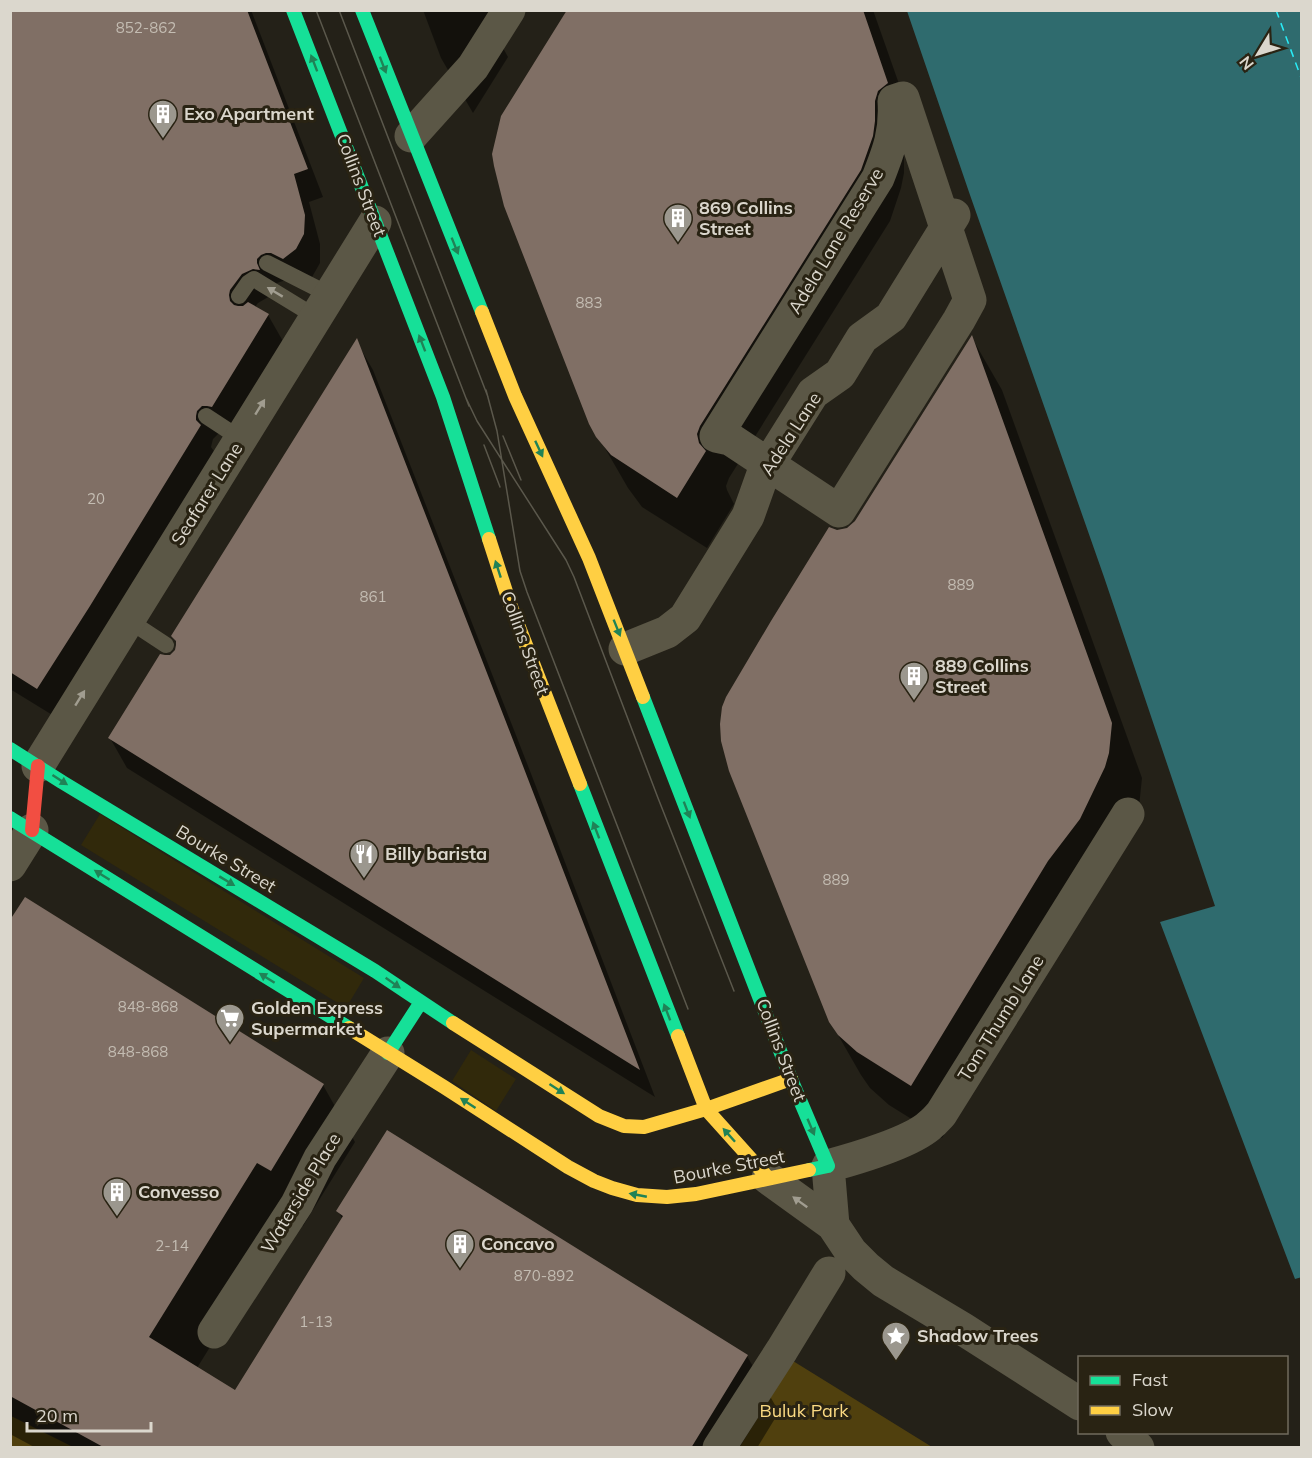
<svg xmlns="http://www.w3.org/2000/svg" width="1312" height="1458" font-family="Mulish,sans-serif">
<style>
.green{fill:#50400e}
.sand{fill:#31290b}
.water{fill:#2f6b6e}
.shadow{fill:#0007}
.lines{fill:none;stroke-linecap:round;stroke-linejoin:round}
.ferry{stroke:#29ecf7;stroke-width:1.5;stroke-dasharray:8 6;stroke-linecap:butt}
.building{fill:#806f65}
.lane{stroke:#5b5746;stroke-width:16}
.street{stroke:#5b5746;stroke-width:33}
.fast{stroke:#16e098;stroke-width:14}
.slow{stroke:#ffcf43;stroke-width:14}
.jam{stroke:#f24e42;stroke-width:14}
.tram{stroke:#5b584c;stroke-width:1.5}
.oneway{fill:#208256}
.oneway2{fill:#a19d90}
.labels{text-anchor:middle;stroke-width:6;stroke-linejoin:round;paint-order:stroke}
.number-label{font-size:15px;fill:#c4bdb3}
.poi-label{font-size:18px;font-weight:bold;fill:#dbd7cd;stroke:#292313;text-anchor:start}
.street-label{font-size:18px;fill:#dbd7cd;stroke:#292313}
.park-label{font-size:18px;fill:#fbda83;stroke:#292313}
</style>
<rect width="100%" height="100%" fill="#242118"/>
<path class="green" d="M 793,1361 L 932,1447 L 739,1448 Z
M 11,1416 L 73,1447 L 13,1447 L 11,1446 Z"/>
<path class="sand" d="M 100,814 L 364,978 L 346,1008 L 81,845 Z
M 471,1050 L 516,1079 L 496,1111 L 452,1081 Z"/>
<path class="water" d="M 907,11 L 1301,11 L 1302,1277 L 1295,1279 L 1160,922 L 1215,906 L 1104,577 L 970,195 Z"/>
<path class="shadow" d="M 10,10 L 251,10 L 323,197 L 309,202 L 320,244 L 320,263 L 312,277 L 289,281 L 283,281 L 277,283 L 273,288 L 270,296 L 258,303 L 255,307 L 268,315 L 284,343 L 224,434 L 218,434 L 213,439 L 211,447 L 216,454 L 54,716 L 10,689 Z
M 423,10 L 524,10 L 502,46 L 508,57 L 473,113 L 441,58 Z
M 568,10 L 873,10 L 917,135 L 904,153 L 904,173 L 901,188 L 890,221 L 729,478 L 726,486 L 727,490 L 734,504 L 707,548 L 642,507 L 628,488 L 598,436 Z
M 972,338 L 1002,390 L 1142,778 L 1139,807 L 1079,915 L 942,1138 L 889,1105 L 870,1088 L 861,1075 L 830,1021 L 837,531 L 848,529 L 856,522 Z
M 356,341 L 373,370 L 530,771 L 655,1097 L 127,768 L 110,738 L 171,656 L 176,651 L 178,645 L 173,636 Z
M 10,923 L 323,1085 L 355,1142 L 303,1226 L 290,1218 L 197,1368 L 236,1392 L 343,1220 L 338,1211 L 747,1356 L 779,1412 L 757,1448 L 36,1448 L 10,1434 Z"/>
<g class="lines">
<path class="ferry" d="M 1276,10 L 1302,80"/>
</g>
<path class="building" d="M 10,10 L 247,10 L 308,169 L 294,174 L 305,215 L 304,234 L 296,249 L 283,259 L 271,253 L 266,253 L 261,255 L 257,259 L 257,263 L 260,270 L 253,269 L 242,274 L 230,290 L 229,295 L 230,301 L 234,305 L 238,306 L 243,306 L 248,302 L 269,314 L 212,407 L 207,406 L 202,406 L 197,411 L 196,416 L 196,420 L 201,425 L 90,606 L 37,689 L 10,672 Z
M 567,10 L 863,10 L 888,83 L 878,91 L 875,101 L 875,121 L 873,136 L 861,170 L 700,426 L 697,434 L 699,443 L 706,451 L 677,498 L 611,455 L 596,437 L 589,424 L 504,206 L 494,166 L 492,154 L 501,116 Z
M 972,335 L 1112,723 L 1109,753 L 1105,767 L 1080,819 L 1048,861 L 911,1086 L 857,1052 L 838,1035 L 829,1022 L 729,771 L 721,741 L 720,724 L 722,707 L 726,697 L 771,621 L 829,527 L 837,530 L 847,528 L 855,521 Z
M 357,338 L 513,740 L 640,1070 L 108,738 L 160,654 L 165,655 L 170,655 L 175,650 L 176,645 L 176,641 L 171,636 Z
M 25,897 L 324,1084 L 271,1171 L 257,1163 L 149,1337 L 235,1390 L 343,1216 L 336,1211 L 387,1130 L 748,1355 L 691,1448 L 105,1448 L 10,1396 L 10,920 Z"/>
<g class="lines">
<path class="lane" d="M 267,263 L 330,295
M 239,296 L 248,283 L 254,279 L 316,317
M 206,416 L 241,439
M 128,620 L 166,645"/>
<path class="street" d="M 903,98 L 970,300 L 959,320 L 839,511 L 730,439 L 716,436 L 878,178 C 889,150 896,132 894,101 Z
M 411,136 L 473,67 L 509,10
M 625,649 L 667,632 L 685,618 L 748,516 L 764,471 L 813,393 L 840,374 L 862,338 L 891,317 L 954,215
M 38,766 L 375,222
M 10,865 L 32,830
M 768,1178 L 833,1225 L 851,1252 L 866,1267 L 883,1281 L 963,1329 L 1080,1404
M 833,1225 L 828,1166 C 854,1159 913,1142 931,1124 C 935,1121 938,1117 941,1114 L 1128,814
M 214,1332 L 297,1204 L 320,1158 L 388,1053
M 1122,1432 L 1138,1448
M 719,1448 L 782,1350 L 829,1273"/>
<path class="fast" d="M 293,10 L 443,397 L 489,539
M 362,10 L 482,312
M 643,697 L 791,1079 L 828,1166 L 809,1170
M 10,749 L 62,782 L 375,971 L 453,1023
M 580,784 L 678,1036
M 10,818 L 349,1028
M 388,1053 L 421,1002"/>
<path class="slow" d="M 482,312 L 515,396 L 589,558 L 643,697
M 489,539 L 510,604 L 580,784
M 453,1023 L 599,1116 L 624,1126 L 644,1127 L 706,1109 L 791,1079
M 349,1028 L 444,1087 L 568,1167 L 594,1181 L 612,1188 L 637,1195 L 667,1197 L 696,1194 L 809,1170
M 678,1036 L 706,1109 L 768,1178"/>
<path class="jam" d="M 32,830 L 38,766"/>
<path class="tram" d="M 316,10 L 469,406
M 339,10 L 488,397
M 486,390 L 497,431 L 520,571 L 527,592 L 688,1009
M 466,398 L 477,421 L 566,560 L 574,577 L 658,798 L 734,991
M 503,436 L 521,480
M 484,445 L 500,487"/>
</g>
<defs><path id="oneway-solid" d="M-6-.8H1V-3.2L6.5 0L1 3.2V.8H-6Z" transform="scale(1.5)"/></defs>
<g class="oneway">
<use href="#oneway-solid" transform="translate(314 63) rotate(-111)"/>
<use href="#oneway-solid" transform="translate(383 65) rotate(69)"/>
<use href="#oneway-solid" transform="translate(455 246) rotate(68)"/>
<use href="#oneway-solid" transform="translate(422 343) rotate(-111)"/>
<use href="#oneway-solid" transform="translate(539 449) rotate(65)"/>
<use href="#oneway-solid" transform="translate(498 569) rotate(-108)"/>
<use href="#oneway-solid" transform="translate(617 628) rotate(68)"/>
<use href="#oneway-solid" transform="translate(60 780) rotate(33)"/>
<use href="#oneway-solid" transform="translate(687 810) rotate(69)"/>
<use href="#oneway-solid" transform="translate(596 830) rotate(-111)"/>
<use href="#oneway-solid" transform="translate(102 875) rotate(-148)"/>
<use href="#oneway-solid" transform="translate(227 881) rotate(31)"/>
<use href="#oneway-solid" transform="translate(267 978) rotate(-148)"/>
<use href="#oneway-solid" transform="translate(393 983) rotate(35)"/>
<use href="#oneway-solid" transform="translate(667 1012) rotate(-111)"/>
<use href="#oneway-solid" transform="translate(557 1089) rotate(33)"/>
<use href="#oneway-solid" transform="translate(468 1103) rotate(-147)"/>
<use href="#oneway-solid" transform="translate(811 1127) rotate(67)"/>
<use href="#oneway-solid" transform="translate(729 1135) rotate(-132)"/>
<use href="#oneway-solid" transform="translate(638 1195) rotate(-169)"/>
</g>
<g class="oneway2">
<use href="#oneway-solid" transform="translate(275 292) rotate(-149)"/>
<use href="#oneway-solid" transform="translate(260 407) rotate(-58)"/>
<use href="#oneway-solid" transform="translate(80 698) rotate(-58)"/>
<use href="#oneway-solid" transform="translate(800 1202) rotate(-144)"/>
</g>
<defs>
<g id="building-pin" transform="scale(1.5)"><path d="M0 17L-7.5 6A9.5 9.5 0 1 1 7.5 6Z" fill="#9b978e" stroke="#292313"/><path d="M-4-6H4V6H1V3H-1V6H-4ZM-2.5-4.3h1.7v1.8h-1.7ZM.8-4.3h1.7v1.8H.8ZM-2.5-1h1.7V.8h-1.7ZM.8-1h1.7V.8H.8Z" fill="#fff"/></g>
<g id="restaurant-pin" transform="scale(1.5)"><path d="M0 17L-7.5 6A9.5 9.5 0 1 1 7.5 6Z" fill="#9b978e" stroke="#292313"/><path d="M-5-6h1v4h1v-4h1v4h1v-4h1v5L-1.5 .5V6h-2V.5L-5-1ZM5-6V6H3V1.5H1.5Q1.5-4 5-6Z" fill="#fff"/></g>
<g id="supermarket-pin" transform="scale(1.5)"><path d="M0 17L-7.5 6A9.5 9.5 0 1 1 7.5 6Z" fill="#9b978e" stroke="#292313"/><path d="M-6-5.5h2.5l.6 2H6L4.5 2H-2.5L-4.4-4H-6ZM-1.5 3.2a1.3 1.3 0 1 0 .1 0ZM3 3.2a1.3 1.3 0 1 0 .1 0Z" fill="#fff"/></g>
<g id="sight-pin" transform="scale(1.5)"><path d="M0 17L-7.5 6A9.5 9.5 0 1 1 7.5 6Z" fill="#9b978e" stroke="#292313"/><path d="M0-6L1.8-2.2L6-1.7L2.9 1.2L3.7 5.4L0 3.3L-3.7 5.4L-2.9 1.2L-6-1.7L-1.8-2.2Z" fill="#fff"/></g>
</defs>
<g fill-rule="evenodd">
<use href="#building-pin" x="163" y="114"/>
<use href="#building-pin" x="678" y="218"/>
<use href="#building-pin" x="914" y="676"/>
<use href="#restaurant-pin" x="364" y="854"/>
<use href="#supermarket-pin" x="230" y="1018"/>
<use href="#building-pin" x="117" y="1192"/>
<use href="#building-pin" x="460" y="1244"/>
<use href="#sight-pin" x="896" y="1336"/>
</g>
<g class="labels">
<g class="number-label">
<text x="146" y="33">852-862</text>
<text x="589" y="308">883</text>
<text x="96" y="504">20</text>
<text x="961" y="590">889</text>
<text x="373" y="602">861</text>
<text x="836" y="885">889</text>
<text x="148" y="1012">848-868</text>
<text x="138" y="1057">848-868</text>
<text x="172" y="1251">2-14</text>
<text x="544" y="1281">870-892</text>
<text x="316" y="1327">1-13</text>
</g>
<g class="poi-label">
<text x="184" y="120">Exo Apartment</text>
<text x="699" y="214">869 Collins<tspan x="699" dy="21">Street</tspan></text>
<text x="935" y="672">889 Collins<tspan x="935" dy="21">Street</tspan></text>
<text x="385" y="860">Billy barista</text>
<text x="251" y="1014">Golden Express<tspan x="251" dy="21">Supermarket</tspan></text>
<text x="138" y="1198">Convesso</text>
<text x="481" y="1250">Concavo</text>
<text x="917" y="1342">Shadow Trees</text>
</g>
<g class="street-label">
<text transform="translate(361 185) rotate(69)" y="6">Collins Street</text>
<text transform="translate(836 241) rotate(-59)" y="6">Adela Lane Reserve</text>
<text transform="translate(791 434) rotate(-57)" y="6">Adela Lane</text>
<text transform="translate(207 494) rotate(-58)" y="6">Seafarer Lane</text>
<text transform="translate(525 643) rotate(70)" y="6">Collins Street</text>
<text transform="translate(226 859) rotate(31)" y="6">Bourke Street</text>
<text transform="translate(1001 1018) rotate(-58)" y="6">Tom Thumb Lane</text>
<text transform="translate(781 1050) rotate(69)" y="6">Collins Street</text>
<text transform="translate(729 1167) rotate(-11)" y="6">Bourke Street</text>
<text transform="translate(301 1193) rotate(-59)" y="6">Waterside Place</text>
</g>
<g class="park-label">
<text x="804" y="1417">Buluk Park</text>
</g>
</g>
<rect width="1312" height="1458" fill="none" stroke="#dbd7cd" stroke-width="24"/>
<rect x="1078" y="1356" width="210" height="78" fill="#292313" stroke="#706b5d" stroke-width="1.5"/>
<rect x="1090" y="1376" width="30" height="9" fill="#16e098" stroke="#706b5d" stroke-width="1.5"/>
<text x="1132" y="1386" font-size="18" fill="#dbd7cd">Fast</text>
<rect x="1090" y="1406" width="30" height="9" fill="#ffcf43" stroke="#706b5d" stroke-width="1.5"/>
<text x="1132" y="1416" font-size="18" fill="#dbd7cd">Slow</text>
<g transform="translate(1258 54) rotate(232)" stroke="#292313" stroke-width="4.5" paint-order="stroke">
<path d="M0-4.5L10 22L0 15L-10 22Z" fill="#dbd7cd"/>
<text y="-9" font-size="16" font-weight="bold" text-anchor="middle" fill="#dbd7cd">N</text>
</g>
<path d="M27 1422v9h124v-9" fill="none" stroke="#dbd7cd" stroke-width="3"/>
<text x="36" y="1422" font-size="18" fill="#dbd7cd" stroke="#292313" stroke-width="4.5" paint-order="stroke">20 m</text>
</svg>
